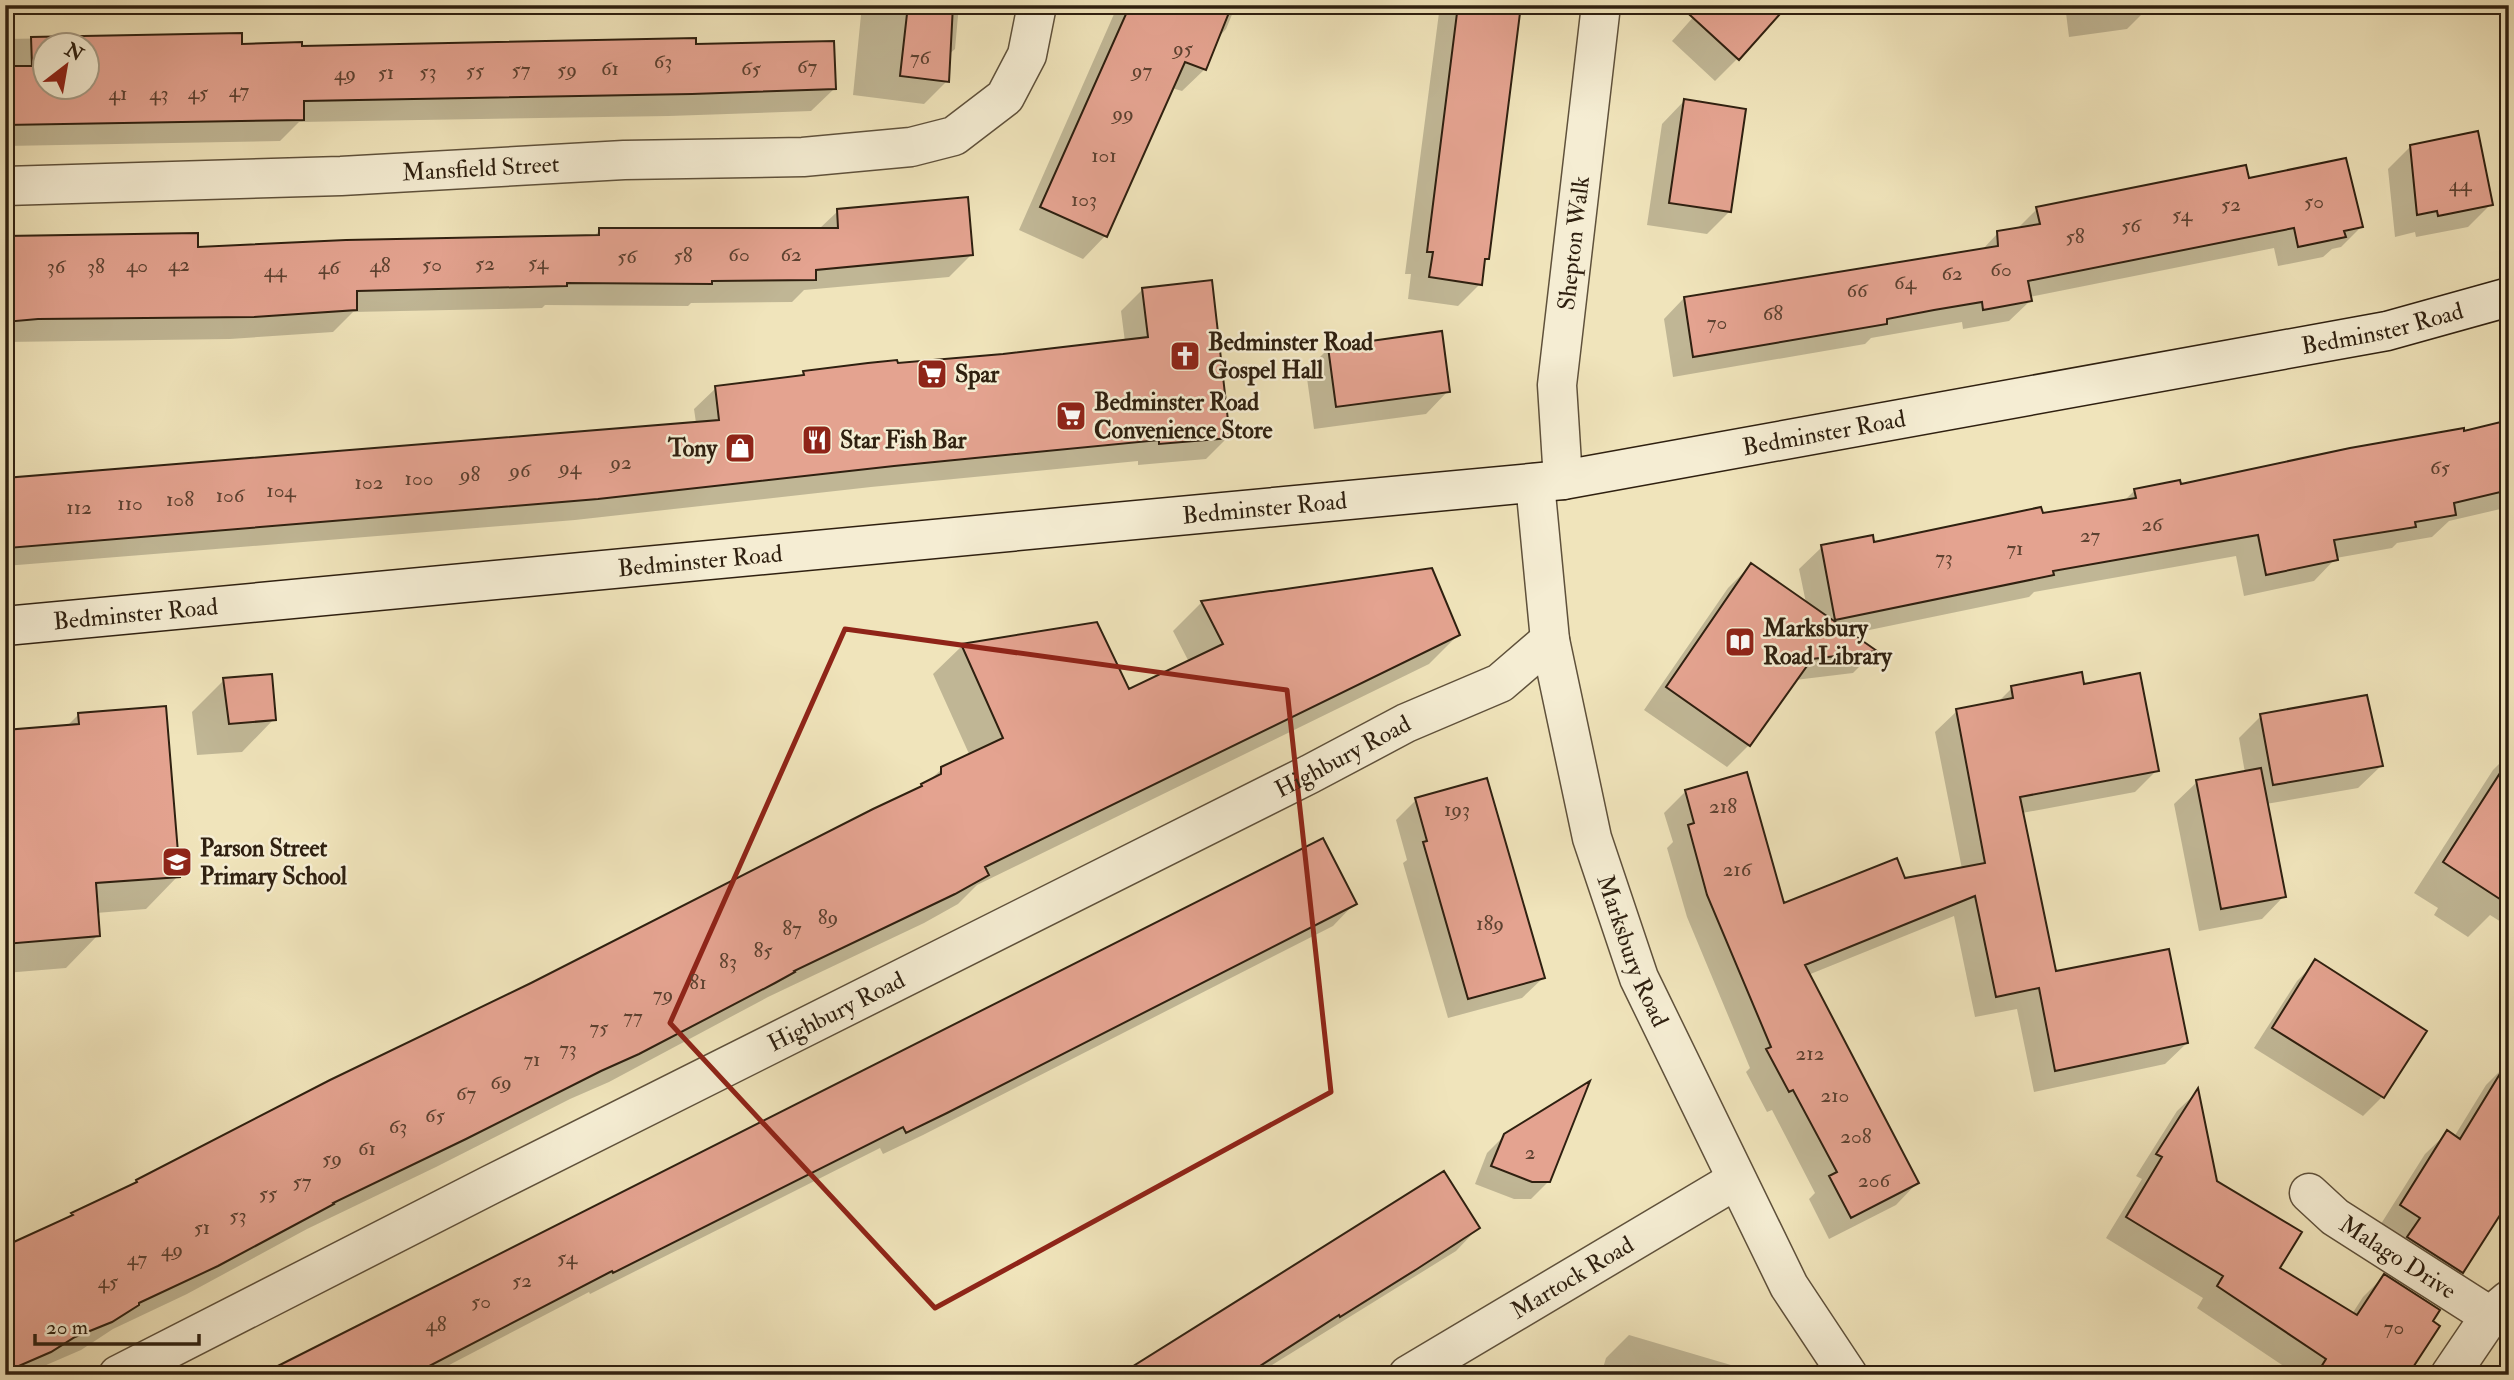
<svg xmlns="http://www.w3.org/2000/svg" width="2514" height="1380" font-family="'IM FELL Double Pica',serif">
<style>
.shadow{fill:#0003;fill-rule:evenodd}
.building{fill:#e4a390;stroke:#2f2010;stroke-width:2;fill-rule:evenodd}
.lines{fill:none;stroke-linecap:round;stroke-linejoin:round}
.minor-casing{stroke:#5f513b;stroke-width:41}
.secondary-casing{stroke:#2f2010;stroke-width:41}
.minor{stroke:#f5edd3;stroke-width:38}
.secondary{stroke:#f5edd3;stroke-width:38}
.marked{fill:none;stroke:#8f2418;stroke-width:5;stroke-linejoin:round}
.labels{text-anchor:middle;stroke-width:5;stroke-linejoin:round;paint-order:stroke}
.number-label{font-size:21px;fill:#5c4130}
.street-label{font-size:24px;fill:#2f2010;stroke:#f5edd3}
.poi-label{font-size:24px;font-weight:bold;fill:#2f2010;stroke:#f5edd3;text-anchor:start}
</style>
<rect width="100%" height="100%" fill="#f0e4bb"/>
<filter id="stains"><feTurbulence type="fractalNoise" baseFrequency=".00286" numOctaves="4"/><feColorMatrix values="0 0 0 0 .2 0 0 0 0 .09 0 0 0 0 .02 0 0 0 .5 -.17"/></filter>
<radialGradient id="worn" r=".72"><stop offset=".6" stop-color="#630" stop-opacity="0"/><stop offset="1" stop-color="#630" stop-opacity=".3"/></radialGradient>
<path class="shadow" d="M 862,5 L 959,5 L 955,49 L 948,55 L 947,81 L 924,104 L 853,95 Z
M 1118,5 L 1236,5 L 1226,29 L 1217,39 L 1205,69 L 1182,91 L 1172,88 L 1105,236 L 1083,259 L 1019,230 Z
M 1440,5 L 1519,5 L 1487,258 L 1483,263 L 1480,284 L 1458,306 L 1408,299 L 1411,274 L 1405,274 Z
M 1704,5 L 1738,58 L 1715,81 L 1672,41 Z
M 1838,5 L 1883,5 L 1839,11 Z
M 2065,5 L 2147,5 L 2147,9 L 2127,29 L 2069,37 Z
M 240,35 L 241,46 L 300,48 L 694,45 L 834,89 L 811,111 L 669,116 L 299,122 L 280,141 L 5,146 L 5,39 ZM 46,46 L 88,46 L 88,88 L 46,88 Z
M 1684,101 L 1729,212 L 1707,234 L 1647,225 L 1662,124 Z
M 2411,146 L 2491,204 L 2468,227 L 2416,237 L 2415,232 L 2395,237 L 2388,169 Z
M 2247,180 L 2362,226 L 2341,247 L 2332,249 L 2323,257 L 2278,266 L 2274,248 L 2029,297 L 2030,301 L 2009,321 L 1963,329 L 1962,322 L 1871,338 L 1865,344 L 1673,377 L 1664,319 L 1684,298 L 1981,251 L 1998,233 L 2016,230 L 2037,209 Z
M 838,211 L 972,254 L 949,277 L 804,290 L 792,302 L 691,303 L 688,306 L 545,305 L 542,308 L 353,312 L 333,332 L 230,339 L 5,342 L 5,238 L 197,249 L 593,237 L 600,230 L 819,229 Z
M 1143,289 L 1228,437 L 1206,459 L 1138,465 L 1138,461 L 871,487 L 575,520 L 5,566 L 5,480 L 696,423 L 694,409 L 716,388 L 800,377 L 804,373 L 1125,342 L 1121,311 Z
M 1329,348 L 1448,391 L 1426,414 L 1314,429 L 1306,371 Z
M 2509,422 L 2509,507 L 2449,521 L 2432,537 L 2397,543 L 2392,548 L 2336,558 L 2314,581 L 2244,596 L 2236,556 L 2034,592 L 2029,597 L 1850,634 L 1875,651 L 1853,673 L 1795,680 L 1749,745 L 1727,767 L 1644,710 L 1728,588 L 1751,565 L 1806,603 L 1799,569 L 1822,547 L 1873,544 L 2123,502 L 2135,490 L 2179,486 L 2351,450 Z
M 1202,602 L 1458,635 L 1429,664 L 977,885 L 958,904 L 924,923 L 768,997 L 609,1082 L 570,1099 L 436,1167 L 307,1229 L 187,1294 L 113,1329 L 81,1350 L 44,1366 L 30,1375 L 5,1375 L 5,1250 L 133,1186 L 137,1181 L 917,791 L 942,769 L 970,756 L 933,674 L 962,646 L 1096,624 L 1128,692 L 1189,662 L 1173,631 Z
M 224,680 L 274,719 L 242,752 L 197,755 L 192,712 Z
M 2083,686 L 2157,770 L 2135,792 L 2022,813 L 2055,973 L 2187,1043 L 2165,1064 L 2034,1092 L 2017,1009 L 1975,1017 L 1954,916 L 1808,975 L 1917,1183 L 1896,1205 L 1829,1239 L 1809,1199 L 1815,1193 L 1772,1110 L 1767,1112 L 1746,1072 L 1750,1068 L 1687,917 L 1667,848 L 1673,842 L 1664,813 L 1686,791 L 1783,905 L 1962,869 L 1935,732 L 1957,711 L 1997,703 L 2012,688 Z
M 79,714 L 178,876 L 146,909 L 96,913 L 98,935 L 66,968 L 5,973 L 5,732 L 66,727 Z
M 2261,716 L 2381,766 L 2358,788 L 2266,804 L 2284,896 L 2262,919 L 2199,931 L 2174,804 L 2197,782 L 2245,773 L 2239,738 Z
M 2509,754 L 2509,927 L 2490,915 L 2468,937 L 2434,915 L 2438,908 L 2414,893 L 2493,770 Z
M 1416,800 L 1543,978 L 1522,998 L 1448,1018 L 1403,863 L 1407,860 L 1396,820 Z
M 1355,903 L 1333,926 L 923,1135 L 883,1154 L 880,1148 L 590,1294 L 589,1292 L 430,1375 L 264,1375 Z
M 2316,962 L 2382,1097 L 2363,1116 L 2254,1048 L 2297,981 Z
M 2508,1063 L 2462,1272 L 2440,1294 L 2379,1227 L 2425,1154 L 2447,1133 L 2454,1137 L 2486,1085 Z
M 2197,1092 L 2215,1182 L 2277,1269 L 2352,1314 L 2363,1297 L 2384,1276 L 2407,1375 L 2297,1375 L 2197,1308 L 2203,1298 L 2106,1238 L 2142,1179 L 2136,1176 L 2177,1111 Z
M 1505,1135 L 1549,1181 L 1531,1199 L 1514,1199 L 1475,1184 L 1487,1153 Z
M 1478,1228 L 1456,1251 L 1256,1375 L 1122,1375 Z
M 1629,1335 L 1758,1373 L 1601,1375 L 1606,1358 Z"/>
<path class="building" d="M 908,5 L 953,5 L 949,82 L 900,76 Z
M 1130,5 L 1232,5 L 1206,70 L 1185,62 L 1107,237 L 1040,207 Z
M 1458,5 L 1521,5 L 1489,259 L 1485,259 L 1482,285 L 1429,277 L 1433,252 L 1427,252 Z
M 1679,5 L 1788,5 L 1739,60 Z
M 242,33 L 242,44 L 302,42 L 302,46 L 696,38 L 696,44 L 834,41 L 836,89 L 692,94 L 304,101 L 304,120 L 5,125 L 5,66 L 32,66 L 31,37 ZM 46,46 L 88,46 L 88,88 L 46,88 Z
M 1684,99 L 1746,109 L 1731,212 L 1669,203 Z
M 2478,131 L 2493,205 L 2438,216 L 2437,211 L 2417,215 L 2410,145 Z
M 2346,158 L 2363,227 L 2344,231 L 2346,237 L 2298,247 L 2294,228 L 2028,281 L 2032,301 L 1983,310 L 1982,302 L 1934,310 L 1887,319 L 1887,324 L 1693,357 L 1684,297 L 1998,246 L 1997,231 L 2040,224 L 2036,207 L 2246,165 L 2249,178 Z
M 968,197 L 973,255 L 816,270 L 816,280 L 712,281 L 712,284 L 567,283 L 567,286 L 357,291 L 357,310 L 254,317 L 38,319 L 5,322 L 5,236 L 198,233 L 198,247 L 346,240 L 599,235 L 599,228 L 838,228 L 837,209 Z
M 1212,280 L 1230,438 L 1159,444 L 1159,440 L 894,466 L 598,499 L 8,548 L 5,478 L 719,420 L 715,386 L 804,375 L 803,371 L 868,363 L 897,360 L 898,363 L 1003,354 L 1148,337 L 1142,288 Z
M 1442,331 L 1450,392 L 1336,407 L 1328,347 Z
M 2509,420 L 2509,490 L 2454,503 L 2456,515 L 2415,522 L 2416,527 L 2334,540 L 2338,560 L 2266,575 L 2258,535 L 2053,571 L 2054,575 L 1835,620 L 1821,545 L 1873,535 L 1874,542 L 2041,507 L 2043,513 L 2136,498 L 2134,489 L 2180,480 L 2181,484 L 2350,448 L 2464,428 L 2464,431 Z
M 1751,563 L 1877,651 L 1812,659 L 1750,746 L 1666,687 Z
M 1432,568 L 1460,635 L 985,867 L 989,875 L 955,894 L 794,971 L 795,972 L 775,983 L 639,1054 L 601,1071 L 466,1139 L 333,1203 L 334,1204 L 218,1266 L 139,1303 L 139,1305 L 112,1322 L 75,1337 L 51,1352 L 5,1372 L 5,1246 L 73,1215 L 71,1213 L 137,1182 L 136,1180 L 330,1080 L 531,983 L 873,809 L 922,786 L 921,784 L 941,774 L 941,767 L 1003,738 L 961,644 L 1097,622 L 1129,689 L 1223,644 L 1201,601 Z
M 2082,672 L 2084,684 L 2140,673 L 2159,771 L 2020,797 L 2056,971 L 2169,949 L 2188,1043 L 2055,1071 L 2039,988 L 1996,997 L 1975,896 L 1805,965 L 1919,1183 L 1851,1218 L 1829,1176 L 1837,1172 L 1793,1090 L 1789,1092 L 1766,1049 L 1771,1047 L 1707,895 L 1688,825 L 1694,823 L 1685,790 L 1747,772 L 1784,903 L 1897,858 L 1905,878 L 1985,863 L 1956,709 L 2013,698 L 2011,686 Z
M 272,674 L 276,720 L 229,724 L 223,678 Z
M 2367,695 L 2383,766 L 2273,785 L 2260,714 Z
M 166,706 L 180,877 L 96,883 L 100,936 L 5,944 L 5,730 L 79,724 L 78,713 Z
M 2509,759 L 2509,905 L 2443,862 Z
M 2261,768 L 2286,897 L 2221,909 L 2196,780 Z
M 1487,778 L 1545,978 L 1468,999 L 1423,842 L 1427,841 L 1415,798 Z
M 1323,838 L 1357,904 L 947,1113 L 906,1133 L 903,1127 L 613,1273 L 612,1271 L 412,1375 L 260,1375 Z
M 2315,959 L 2427,1031 L 2384,1098 L 2272,1028 Z
M 2509,1059 L 2509,1201 L 2463,1273 L 2407,1237 L 2420,1218 L 2400,1205 L 2447,1130 L 2460,1139 Z
M 1590,1081 L 1550,1182 L 1532,1182 L 1491,1166 L 1504,1134 Z
M 2198,1088 L 2217,1181 L 2302,1232 L 2280,1268 L 2357,1315 L 2384,1274 L 2440,1310 L 2433,1321 L 2440,1326 L 2408,1375 L 2316,1375 L 2326,1359 L 2217,1286 L 2223,1276 L 2126,1217 L 2162,1157 L 2156,1154 Z
M 1444,1171 L 1480,1228 L 1417,1269 L 1340,1317 L 1339,1315 L 1246,1375 L 1119,1375 Z"/>
<g class="lines">
<g class="minor-casing">
<g id="minor">
<path id="s1" d="M 5,186 L 341,176 L 624,160 L 803,157 L 911,147 L 954,136 L 1005,97 L 1027,55 L 1037,5"/>
<path id="s2" d="M 1563,480 L 1557,385 L 1601,5"/>
<path id="s3" d="M 1535,483 L 1550,640 L 1592,838 L 1639,978 L 1789,1286 L 1848,1375"/>
<path id="s4" d="M 2309,1193 L 2335,1217 L 2490,1316 L 2509,1300"/>
<path id="s5" d="M 118,1375 L 492,1184 L 1310,774 L 1406,723 L 1500,683 L 1550,640"/>
<path id="s6" d="M 1408,1375 L 1736,1180"/>
<path d="M 2450,1375 L 2490,1316"/>
</g>
</g>
<g class="secondary-casing">
<g id="secondary">
<path id="s7" d="M 5,626 L 1563,480 L 2387,331 L 2509,297"/>
</g>
</g>
<use href="#minor" class="minor"/>
<use href="#secondary" class="secondary"/>
</g>
<path class="marked" d="M 845,629 L 1287,690 L 1331,1092 L 935,1308 L 670,1023 Z"/>
<defs>
<g id="church-square" transform="scale(1.575)"><rect x="-9" y="-9" width="18" height="18" rx="4" fill="#8f2418" stroke="#f5edd3"/><path d="M-1.2-6h2.4v3.5h3.3v2.4h-3.3V6h-2.4V-.1h-3.3v-2.4h3.3Z" fill="#fff"/></g>
<g id="supermarket-square" transform="scale(1.575)"><rect x="-9" y="-9" width="18" height="18" rx="4" fill="#8f2418" stroke="#f5edd3"/><path d="M-6-5.5h2.5l.6 2H6L4.5 2H-2.5L-4.4-4H-6ZM-1.5 3.2a1.3 1.3 0 1 0 .1 0ZM3 3.2a1.3 1.3 0 1 0 .1 0Z" fill="#fff"/></g>
<g id="restaurant-square" transform="scale(1.575)"><rect x="-9" y="-9" width="18" height="18" rx="4" fill="#8f2418" stroke="#f5edd3"/><path d="M-5-6h1v4h1v-4h1v4h1v-4h1v5L-1.5 .5V6h-2V.5L-5-1ZM5-6V6H3V1.5H1.5Q1.5-4 5-6Z" fill="#fff"/></g>
<g id="shop-square" transform="scale(1.575)"><rect x="-9" y="-9" width="18" height="18" rx="4" fill="#8f2418" stroke="#f5edd3"/><path d="M-5-2.5h2.3a2.7 3.5 0 0 1 5.4 0H5L5.5 6h-11ZM-1.5-2.5h3a1.5 2.3 0 0 0-3 0Z" fill="#fff"/></g>
<g id="library-square" transform="scale(1.575)"><rect x="-9" y="-9" width="18" height="18" rx="4" fill="#8f2418" stroke="#f5edd3"/><path d="M-6-4Q-3-5.5-.7-3.5V5Q-3 3-6 4ZM6-4Q3-5.5 .7-3.5V5Q3 3 6 4Z" fill="#fff"/></g>
<g id="school-square" transform="scale(1.575)"><rect x="-9" y="-9" width="18" height="18" rx="4" fill="#8f2418" stroke="#f5edd3"/><path d="M0-5L7-2L0 1L-7-2ZM-4 1L0 2.5L4 1V4Q0 6-4 4Z" fill="#fff"/></g>
</defs>
<g fill-rule="evenodd">
<use href="#church-square" x="1185" y="356"/>
<use href="#supermarket-square" x="932" y="374"/>
<use href="#supermarket-square" x="1071" y="416"/>
<use href="#restaurant-square" x="817" y="440"/>
<use href="#shop-square" x="740" y="448"/>
<use href="#library-square" x="1740" y="642"/>
<use href="#school-square" x="177" y="862"/>
</g>
<g class="labels">
<g class="number-label">
<text x="1183" y="55">95</text>
<text x="920" y="64">76</text>
<text x="663" y="68">63</text>
<text x="807" y="73">67</text>
<text x="610" y="75">61</text>
<text x="751" y="75">65</text>
<text x="521" y="76">57</text>
<text x="567" y="76">59</text>
<text x="475" y="77">55</text>
<text x="1142" y="77">97</text>
<text x="428" y="78">53</text>
<text x="386" y="79">51</text>
<text x="345" y="80">49</text>
<text x="239" y="97">47</text>
<text x="198" y="99">45</text>
<text x="118" y="100">41</text>
<text x="159" y="100">43</text>
<text x="1123" y="120">99</text>
<text x="1104" y="162">101</text>
<text x="2460" y="191">44</text>
<text x="1084" y="206">103</text>
<text x="2314" y="208">50</text>
<text x="2231" y="211">52</text>
<text x="2182" y="221">54</text>
<text x="2131" y="232">56</text>
<text x="2075" y="243">58</text>
<text x="739" y="261">60</text>
<text x="791" y="261">62</text>
<text x="683" y="262">58</text>
<text x="627" y="263">56</text>
<text x="538" y="269">54</text>
<text x="485" y="270">52</text>
<text x="179" y="271">42</text>
<text x="432" y="271">50</text>
<text x="137" y="272">40</text>
<text x="380" y="272">48</text>
<text x="56" y="273">36</text>
<text x="96" y="273">38</text>
<text x="329" y="274">46</text>
<text x="2001" y="276">60</text>
<text x="275" y="277">44</text>
<text x="1952" y="280">62</text>
<text x="1905" y="289">64</text>
<text x="1857" y="297">66</text>
<text x="1773" y="320">68</text>
<text x="1717" y="329">70</text>
<text x="621" y="469">92</text>
<text x="570" y="474">94</text>
<text x="2440" y="474">65</text>
<text x="520" y="477">96</text>
<text x="470" y="481">98</text>
<text x="419" y="485">100</text>
<text x="369" y="489">102</text>
<text x="281" y="497">104</text>
<text x="230" y="502">106</text>
<text x="180" y="506">108</text>
<text x="130" y="510">110</text>
<text x="79" y="514">112</text>
<text x="2152" y="531">26</text>
<text x="2090" y="542">27</text>
<text x="2015" y="555">71</text>
<text x="1944" y="564">73</text>
<text x="1723" y="813">218</text>
<text x="1457" y="816">193</text>
<text x="1737" y="876">216</text>
<text x="828" y="924">89</text>
<text x="1490" y="930">189</text>
<text x="792" y="935">87</text>
<text x="763" y="957">85</text>
<text x="728" y="968">83</text>
<text x="698" y="989">81</text>
<text x="663" y="1001">79</text>
<text x="633" y="1023">77</text>
<text x="599" y="1034">75</text>
<text x="568" y="1055">73</text>
<text x="1810" y="1060">212</text>
<text x="532" y="1066">71</text>
<text x="501" y="1089">69</text>
<text x="466" y="1100">67</text>
<text x="1835" y="1102">210</text>
<text x="435" y="1122">65</text>
<text x="398" y="1133">63</text>
<text x="1856" y="1143">208</text>
<text x="367" y="1155">61</text>
<text x="1530" y="1159">2</text>
<text x="332" y="1165">59</text>
<text x="1874" y="1187">206</text>
<text x="302" y="1188">57</text>
<text x="268" y="1200">55</text>
<text x="238" y="1222">53</text>
<text x="202" y="1234">51</text>
<text x="172" y="1256">49</text>
<text x="567" y="1264">54</text>
<text x="137" y="1265">47</text>
<text x="522" y="1287">52</text>
<text x="108" y="1288">45</text>
<text x="481" y="1308">50</text>
<text x="436" y="1331">48</text>
<text x="2394" y="1334">70</text>
</g>
<g class="street-label">
<text dy="8" stroke="none"><textPath href="#s1" startOffset="476">Mansfield Street</textPath></text>
<text dy="8" stroke="none"><textPath href="#s2" startOffset="238">Shepton Walk</textPath></text>
<text dy="8" stroke="none"><textPath href="#s7" startOffset="2398">Bedminster Road</textPath></text>
<text dy="8" stroke="none"><textPath href="#s7" startOffset="1830">Bedminster Road</textPath></text>
<text dy="8" stroke="none"><textPath href="#s7" startOffset="1265">Bedminster Road</textPath></text>
<text dy="8" stroke="none"><textPath href="#s7" startOffset="698">Bedminster Road</textPath></text>
<text dy="8" stroke="none"><textPath href="#s7" startOffset="131">Bedminster Road</textPath></text>
<text dy="8" stroke="none"><textPath href="#s5" startOffset="1372">Highbury Road</textPath></text>
<text dy="8" stroke="none"><textPath href="#s3" startOffset="480">Marksbury Road</textPath></text>
<text dy="8" stroke="none"><textPath href="#s5" startOffset="805">Highbury Road</textPath></text>
<text dy="8" stroke="none"><textPath href="#s4" startOffset="110">Malago Drive</textPath></text>
<text dy="8" stroke="none"><textPath href="#s6" startOffset="191">Martock Road</textPath></text>
</g>
<g class="poi-label">
<text x="1208" y="350">Bedminster Road<tspan x="1208" dy="28">Gospel Hall</tspan></text>
<text x="955" y="382">Spar</text>
<text x="1094" y="410">Bedminster Road<tspan x="1094" dy="28">Convenience Store</tspan></text>
<text x="840" y="448">Star Fish Bar</text>
<text x="717" y="456" text-anchor="end">Tony</text>
<text x="1763" y="636">Marksbury<tspan x="1763" dy="28">Road Library</tspan></text>
<text x="200" y="856">Parson Street<tspan x="200" dy="28">Primary School</tspan></text>
</g>
</g>
<rect width="2514" height="1380" fill="none" stroke="#f0e4bb" stroke-width="28"/>
<rect x="7" y="7" width="2500" height="1366" fill="none" stroke="#2f2010" stroke-width="3.5"/>
<rect x="14" y="14" width="2486" height="1352" fill="none" stroke="#2f2010" stroke-width="2"/>
<g transform="translate(66 66) rotate(31)"><circle r="33" fill="#f5edd3" stroke="#a69b85" stroke-width="2"/>
<path d="M0-5L12 26L0 18L-12 26Z" fill="#8f2418"/>
<text y="-10" font-size="19" font-weight="bold" text-anchor="middle" fill="#2f2010">N</text>
</g>
<path d="M35 1334v10h164v-10" fill="none" stroke="#2f2010" stroke-width="3.5"/>
<text x="46" y="1334" font-size="21" fill="#2f2010" stroke="#f5edd3" stroke-width="5" paint-order="stroke">20 m</text>
<rect width="100%" height="100%" filter="url(#stains)"/>
<rect width="100%" height="100%" fill="url(#worn)"/>
</svg>
